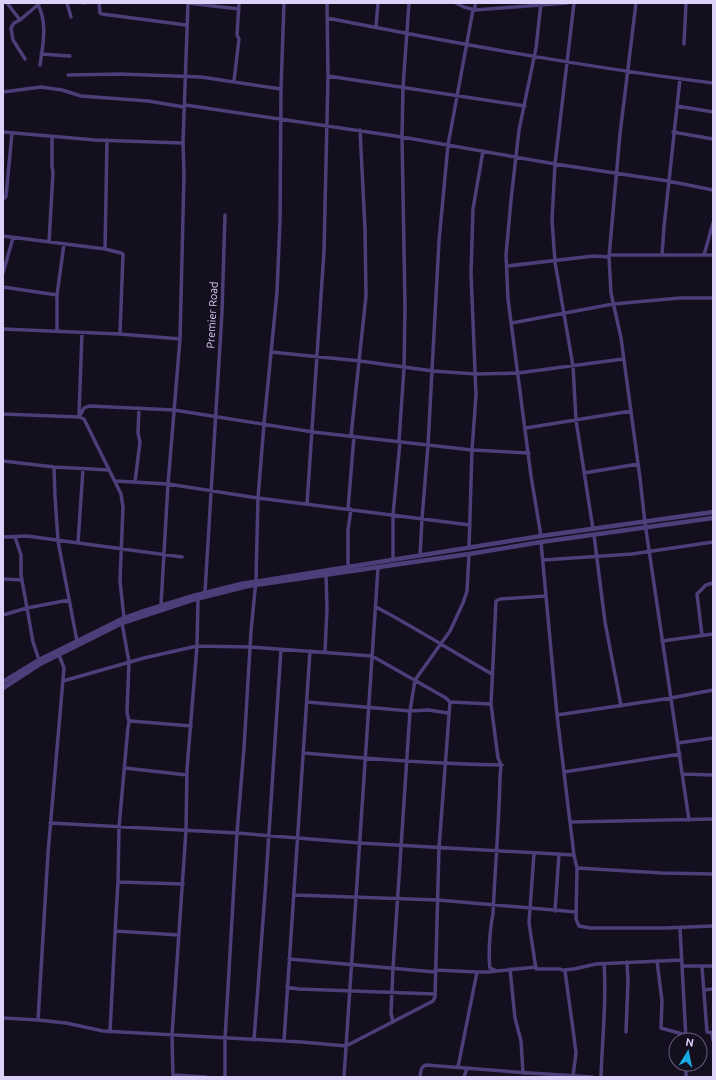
<svg xmlns="http://www.w3.org/2000/svg" width="716" height="1080" font-family="Ubuntu,sans-serif">
<style>
.lines{fill:none;stroke-linecap:round;stroke-linejoin:round}
.minor{stroke:#4b3e79;stroke-width:3.5}
.tertiary{stroke:#4b3e79;stroke-width:4.5}
.labels{text-anchor:middle;stroke-width:3.5;stroke-linejoin:round;paint-order:stroke}
.street-label{font-size:11px;fill:#ddd1fa;stroke:#140f1f}
</style>
<rect width="100%" height="100%" fill="#140f1f"/>
<g class="lines">
<path class="minor" d="M 7,3 L 20,20
M 37,3 C 48,21 43,45 40,65
M 67,3 L 71,17
M 83,3 L 84,3
M 99,3 L 100,13 L 102,14 L 186,25
M 188,3 L 239,9
M 456,3 L 464,7 L 475,10 L 567,3
M 475,3 L 475,10
M 574,3 L 555,164 L 552,220 L 555,262 L 573,366 L 576,420 L 593,529
M 636,3 L 620,134 L 609,257 L 611,293 L 621,338 L 640,478 L 645,523 L 689,820
M 327,18 C 455,43 584,67 713,83
M 376,27 L 378,3
M 684,44 L 686,3
M 41,54 L 70,56
M 25,59 L 13,40 L 11,28 L 14,23 L 20,20 L 40,3
M 68,75 L 120,74 L 201,77 L 281,89
M 328,76 L 525,106
M 234,81 L 239,39 L 237,35 L 239,3
M 3,92 L 41,87 L 62,90 L 81,96 L 148,101 L 184,107
M 185,105 L 402,137 L 555,164 L 668,181 L 713,190
M 677,106 L 713,112
M 3,132 L 95,140 L 182,143 L 183,142 L 188,3
M 673,132 L 713,139
M 3,198 L 5,198 L 6,196 L 12,133
M 3,236 L 105,249 L 121,253 L 123,254 L 120,334
M 49,242 L 53,173 L 52,166 L 52,136
M 105,249 L 107,140
M 609,255 L 713,255
M 662,255 L 664,227 L 680,79
M 704,255 L 713,223
M 507,266 L 594,256 L 609,257
M 3,273 L 13,238
M 3,287 L 57,295
M 512,323 L 613,304 L 680,298 L 713,298
M 3,329 L 120,334 L 180,339
M 57,331 L 57,295 L 64,244
M 271,352 L 360,361 L 433,371 L 476,374 L 518,373 L 623,359
M 3,414 L 79,417 L 84,419 L 121,494 L 123,507 L 120,581 L 124,618
M 79,414 L 82,333
M 79,417 L 84,408 L 89,406 L 174,410 L 313,432 L 472,450 L 529,453
M 526,428 L 631,411
M 351,436 L 366,296 L 365,229 L 360,130
M 399,441 L 404,368 L 405,307 L 402,137 L 403,87 L 409,3
M 3,461 L 54,467 L 109,470
M 54,467 L 55,496 L 58,541 L 77,641
M 584,473 L 638,464
M 115,481 L 168,484 L 258,498 L 470,525
M 135,482 L 140,442 L 138,433 L 139,408
M 307,504 L 324,251 L 328,76 L 327,3
M 348,509 L 354,436
M 594,535 L 605,622 L 621,706
M 541,536 L 531,476 L 508,299 L 506,255 L 511,200 L 519,130 L 536,48 L 541,3
M 3,537 L 27,536 L 182,557
M 15,537 L 21,555 L 21,575 L 27,608 L 33,642 L 39,660
M 541,542 L 557,715 L 574,855 L 577,868 L 576,919 L 579,926 L 590,928 L 665,928 L 713,926
M 78,543 L 83,469
M 469,548 L 472,450 L 476,395 L 471,273 L 473,209 L 483,151
M 420,556 L 422,519 L 428,445 L 439,241 L 448,145 L 473,10
M 393,560 L 393,515 L 400,442
M 543,560 L 632,554 L 713,542
M 348,567 L 348,530 L 351,509
M 3,579 L 22,580
M 205,592 L 222,312 L 225,215
M 161,605 L 168,484 L 180,339 L 184,175 L 183,142
M 376,607 C 416,628 453,652 492,674
M 3,615 L 27,608 L 69,600
M 122,623 L 129,662 L 127,712 L 129,722
M 702,635 L 697,594 L 706,585 L 713,583
M 662,641 L 713,634
M 325,652 L 327,608 L 326,575
M 63,681 L 144,658 L 197,646 L 251,647 L 372,656 L 446,698 L 450,702 L 491,704
M 307,702 L 410,711 L 428,710 L 448,713
M 557,715 L 671,698 L 713,690
M 678,743 L 713,738
M 304,753 C 370,759 435,764 502,765
M 125,768 L 187,775
M 564,772 L 680,754
M 683,774 L 713,775
M 570,822 L 713,819
M 50,823 L 237,833 L 360,843 L 574,855
M 534,853 L 529,923 L 536,969 L 560,969 L 565,971 L 574,1037 L 576,1053 L 573,1076
M 577,868 L 662,873 L 713,874
M 118,882 L 183,884
M 294,895 L 438,900 L 576,912
M 555,911 L 559,854
M 680,928 L 686,1040
M 115,931 L 179,935
M 289,959 L 435,972
M 657,961 L 662,1001 L 661,1028 L 686,1035
M 682,966 L 713,966
M 536,967 L 497,971 L 490,968 C 488,955 490,928 493,914 C 495,869 499,824 500,778 C 500,769 503,767 498,758 L 491,704 L 496,601 L 500,599 L 546,596
M 702,967 L 707,1032 L 713,1033
M 510,969 L 515,1018 L 521,1041 L 523,1073
M 435,970 L 477,972
M 564,970 L 574,969 L 596,964 L 682,960
M 287,987 L 298,989 L 435,994
M 704,990 L 713,989
M 3,1018 L 38,1020 L 66,1023 L 103,1031 L 302,1042 L 346,1046 L 433,1001 L 435,997 L 439,848 L 450,702
M 38,1020 L 48,853 L 64,668 L 59,655
M 393,1022 L 391,1013 L 393,968 L 410,711 L 415,680 L 450,631 L 463,603 L 467,591 L 469,554
M 110,1032 L 116,915 L 118,882 L 119,827 L 128,727 L 129,722 L 131,721 L 191,726
M 626,1032 L 628,981 L 627,962
M 712,1033 L 713,1040
M 254,1040 L 265,894 L 281,649
M 284,1041 L 310,651
M 686,1064 L 686,1077
M 458,1067 L 477,972 L 489,972 L 496,971
M 173,1075 L 206,1077
M 173,1077 L 172,1035 L 186,830 L 187,769 L 197,646 L 198,599
M 225,1077 L 225,1039 L 237,833 L 244,748 L 251,631 L 256,580 L 258,498 L 264,424 L 277,292 L 280,221 L 281,89 L 284,3
M 344,1077 L 378,568
M 420,1077 C 421,1072 420,1067 426,1065 L 515,1072 L 592,1077
M 464,1077 L 467,1068
M 601,1077 C 602,1039 607,1002 604,964"/>
<path class="tertiary" d="M 3,682 L 39,660 L 124,618 L 141,612 L 193,596 L 241,584 L 541,536 L 713,512
M 3,688 L 40,664 L 122,623 L 192,600 L 248,586 L 469,554 L 541,542 L 713,518"/>
</g>
<g class="labels">
<g class="street-label">
<text transform="translate(212 315) rotate(-87)" y="4">Premier Road</text>
</g>
</g>
<rect width="716" height="1080" fill="none" stroke="#ddd1fa" stroke-width="8"/>
<g transform="translate(688 1052) rotate(10)"><circle r="19" fill="#140f1f" stroke="#645d77"/>
<path d="M0-3L7 15L0 10L-7 15Z" fill="#17aae1"/>
<text y="-6" font-size="11" font-weight="bold" text-anchor="middle" fill="#ddd1fa">N</text>
</g>
</svg>
